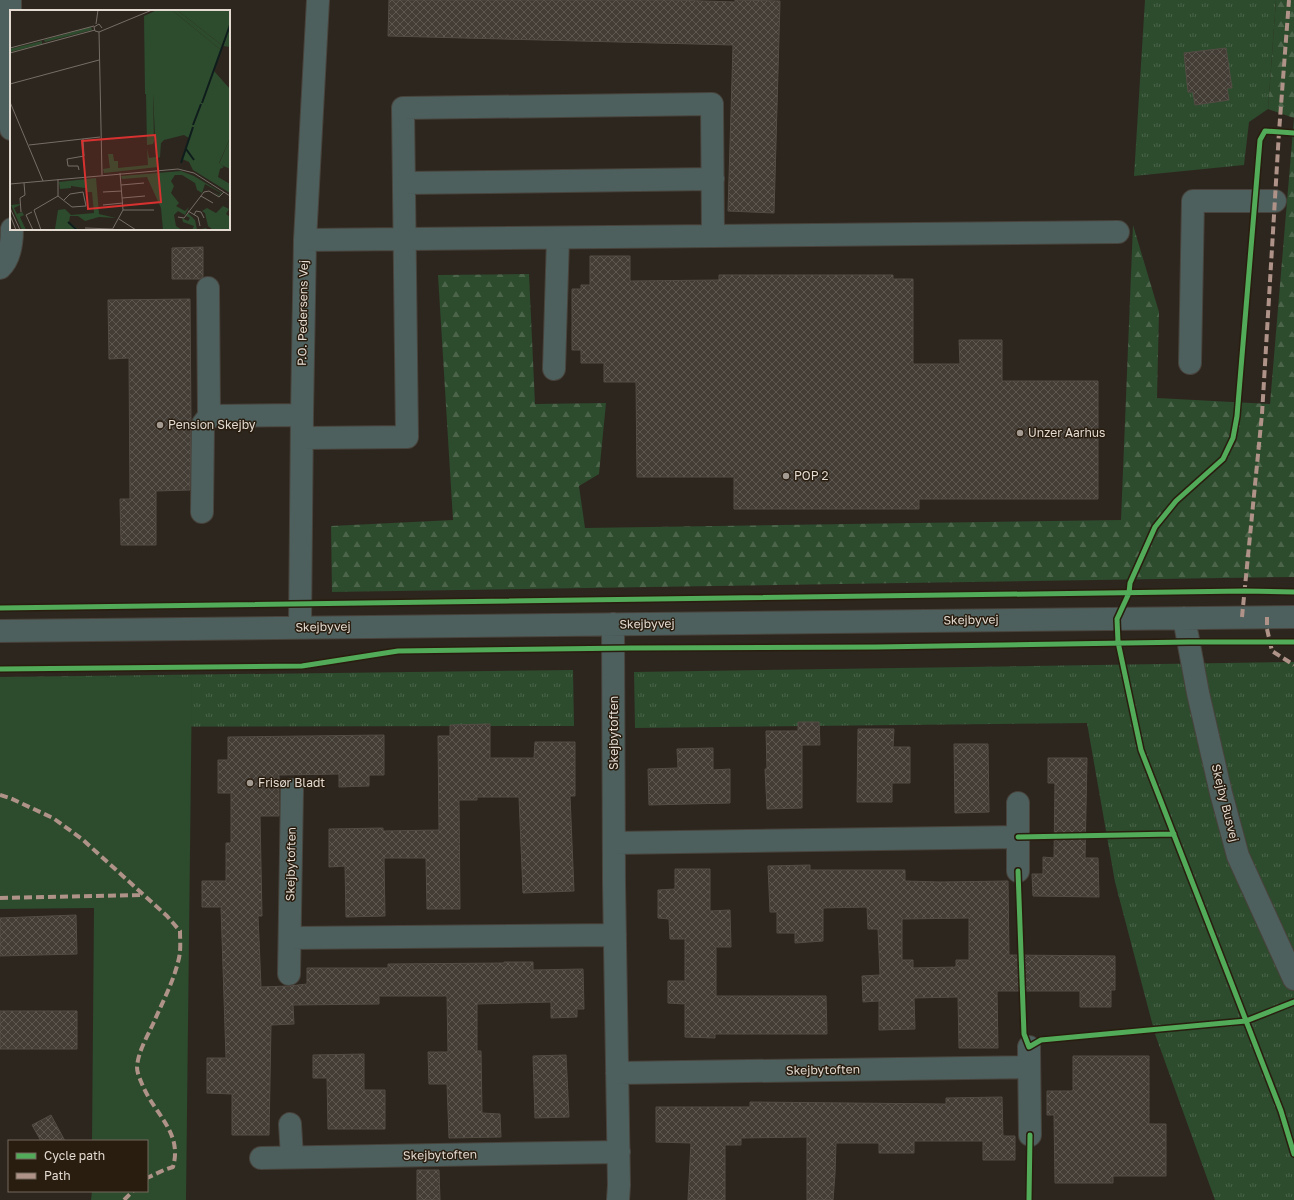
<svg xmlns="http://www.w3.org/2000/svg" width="1294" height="1200" font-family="'Golos Text',sans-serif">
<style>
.grass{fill:url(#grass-tufts)}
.forest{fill:url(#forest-firs)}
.green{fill:#2d4b2d}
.building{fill:url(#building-cross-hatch);stroke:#534c45;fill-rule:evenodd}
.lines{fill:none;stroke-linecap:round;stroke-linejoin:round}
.minor-casing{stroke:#48433c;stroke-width:24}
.minor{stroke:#4d605e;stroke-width:22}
.quiet{stroke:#af9288;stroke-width:4;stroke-dasharray:8 4;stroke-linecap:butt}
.cycleway-casing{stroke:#291d0f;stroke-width:8}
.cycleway{stroke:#51ab58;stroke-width:5}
.poi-dot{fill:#a39b92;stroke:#291d0f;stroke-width:1.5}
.labels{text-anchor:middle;stroke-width:3;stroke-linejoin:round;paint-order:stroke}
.street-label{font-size:12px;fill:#e3dad1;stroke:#291d0f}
.poi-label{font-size:12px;fill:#e3dad1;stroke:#291d0f;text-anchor:start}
.inset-river{fill:none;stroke:#0f1c1c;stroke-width:2}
.inset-road{fill:none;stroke:#766e66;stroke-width:1}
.view{fill:#d73130;fill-opacity:0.15;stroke:#d73130;stroke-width:2}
.inset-edge{fill:none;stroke:#e3dad1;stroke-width:2}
</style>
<defs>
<pattern id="grass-tufts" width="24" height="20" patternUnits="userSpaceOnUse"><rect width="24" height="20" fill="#2d4b2d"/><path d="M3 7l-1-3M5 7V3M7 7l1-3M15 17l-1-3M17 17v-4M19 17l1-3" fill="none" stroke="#4b644a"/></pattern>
<pattern id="forest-firs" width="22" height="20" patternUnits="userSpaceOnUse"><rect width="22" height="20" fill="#2d4b2d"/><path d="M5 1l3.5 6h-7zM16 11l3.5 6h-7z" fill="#4b644a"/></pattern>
<pattern id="building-cross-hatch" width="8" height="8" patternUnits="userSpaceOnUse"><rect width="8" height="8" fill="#433d36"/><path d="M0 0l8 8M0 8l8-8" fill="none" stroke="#5e5852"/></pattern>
</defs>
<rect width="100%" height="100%" fill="#2d261e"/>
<path class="grass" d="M 1145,0 L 1276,0 L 1268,109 L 1249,122 L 1244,165 L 1134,176 Z
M 1294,662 L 1294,1200 L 1215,1200 L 1155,1034 L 1115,882 L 1087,723 L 635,728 L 634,672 Z
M 573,670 L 574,726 L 0,727 L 0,677 Z"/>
<path class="forest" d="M 1276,0 L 1294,0 L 1294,577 L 332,592 L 331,526 L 453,520 L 438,275 L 529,274 L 535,404 L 606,403 L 599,474 L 579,486 L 585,528 L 1121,520 L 1133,225 L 1159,312 L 1157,398 L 1270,404 L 1294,118 L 1268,109 Z"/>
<path class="green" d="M 192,677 L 186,1200 L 91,1200 L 92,1191 L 147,1191 L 147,1141 L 92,1141 L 94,908 L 0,909 L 0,679 Z"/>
<path class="building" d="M 389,0 L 673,0 L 735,2 L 735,0 L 780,1 L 774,213 L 728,211 L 733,45 L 388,36 Z
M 1226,48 L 1232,88 L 1227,88 L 1229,100 L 1195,105 L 1193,92 L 1188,92 L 1184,53 Z
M 203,247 L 203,277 L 200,279 L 172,279 L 172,248 Z
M 590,256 L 630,256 L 630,281 L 719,280 L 719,275 L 893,275 L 893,279 L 913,279 L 913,364 L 960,364 L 959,340 L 1002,340 L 1002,381 L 1098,381 L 1098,499 L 919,499 L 919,509 L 734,509 L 734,477 L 637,477 L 636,382 L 604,382 L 604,363 L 581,363 L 581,350 L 572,350 L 572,289 L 581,289 L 581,285 L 590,285 Z
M 190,299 L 191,422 L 190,490 L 156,491 L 156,545 L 121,545 L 120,499 L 130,499 L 129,358 L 109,359 L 108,300 Z
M 798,722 L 819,722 L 820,745 L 802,745 L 802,808 L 767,809 L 765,769 L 767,769 L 766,731 L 798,731 Z
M 490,724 L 490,758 L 534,758 L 535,742 L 575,742 L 575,796 L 570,796 L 574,891 L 523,893 L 519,797 L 477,797 L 477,800 L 459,800 L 460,909 L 427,909 L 426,858 L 384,858 L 385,916 L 346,917 L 345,866 L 329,867 L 329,829 L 383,828 L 383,831 L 439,830 L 438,736 L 450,736 L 450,725 Z
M 858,729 L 894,729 L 893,747 L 910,747 L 910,783 L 892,783 L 892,802 L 857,802 Z
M 384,735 L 384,775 L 369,775 L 369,786 L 339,787 L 339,774 L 279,775 L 279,816 L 260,816 L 262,916 L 258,916 L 261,987 L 289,986 L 307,984 L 307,968 L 388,968 L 388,964 L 504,963 L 504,962 L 533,962 L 533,970 L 583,969 L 584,1009 L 577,1009 L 577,1017 L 551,1018 L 551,1002 L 477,1004 L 477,1051 L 481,1051 L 482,1113 L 500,1114 L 501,1137 L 449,1138 L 447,1084 L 429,1084 L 428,1052 L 448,1052 L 447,996 L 379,996 L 379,1004 L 293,1005 L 294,1024 L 271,1025 L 269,1135 L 232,1135 L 232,1094 L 207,1093 L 207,1058 L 226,1058 L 221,907 L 202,907 L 202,881 L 226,881 L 226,843 L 231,843 L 231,793 L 218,793 L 218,760 L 228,760 L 228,737 Z
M 954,744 L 988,744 L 989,812 L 955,813 Z
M 713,748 L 713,770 L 730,769 L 730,803 L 649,805 L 648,769 L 678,768 L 677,749 Z
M 1048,758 L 1087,758 L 1085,858 L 1098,858 L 1099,897 L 1033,896 L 1032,874 L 1043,874 L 1043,857 L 1054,858 L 1055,783 L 1048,783 Z
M 810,865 L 810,870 L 905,870 L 905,881 L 940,882 L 1008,881 L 1009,955 L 1115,956 L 1115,990 L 1111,990 L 1111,1007 L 1080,1007 L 1080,991 L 997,991 L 998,1048 L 959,1048 L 958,997 L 914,998 L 915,1029 L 879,1030 L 879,1001 L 863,1002 L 862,976 L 880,975 L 878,929 L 868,929 L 867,907 L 823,908 L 823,941 L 795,943 L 795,933 L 777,933 L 777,912 L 770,912 L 768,866 ZM 969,918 L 969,960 L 956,960 L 956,967 L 913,968 L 913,960 L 902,960 L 902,919 Z
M 675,869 L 710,869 L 710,911 L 730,910 L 731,947 L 716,947 L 716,996 L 826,996 L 827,1034 L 715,1034 L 715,1038 L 685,1037 L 685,1004 L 668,1003 L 668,981 L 685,981 L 685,939 L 670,939 L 669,919 L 658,918 L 658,890 L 675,889 Z
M 76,915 L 77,954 L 0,956 L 0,918 Z
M 0,1011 L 77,1011 L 77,1049 L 0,1049 Z
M 364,1054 L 364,1090 L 385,1090 L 385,1129 L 328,1129 L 327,1078 L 313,1078 L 313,1055 Z
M 566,1055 L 569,1117 L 535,1118 L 533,1056 Z
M 1073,1056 L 1149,1056 L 1149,1124 L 1166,1124 L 1166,1176 L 1113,1176 L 1113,1183 L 1055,1183 L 1054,1115 L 1047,1115 L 1047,1091 L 1073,1091 Z
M 1002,1097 L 1003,1136 L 1015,1136 L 1015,1160 L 983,1160 L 983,1141 L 914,1141 L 914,1153 L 879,1153 L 879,1143 L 836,1143 L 835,1174 L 833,1200 L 807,1200 L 807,1137 L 741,1138 L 741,1145 L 725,1145 L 725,1200 L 688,1200 L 691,1143 L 656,1142 L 656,1107 L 750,1107 L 750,1102 L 946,1104 L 946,1098 Z
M 51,1115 L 65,1141 L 41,1141 L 32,1125 Z
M 417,1170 L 439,1170 L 440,1200 L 417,1200 Z"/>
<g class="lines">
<g class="minor-casing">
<path id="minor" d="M 10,0 L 11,129
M 404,183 L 713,179
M 305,240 L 1118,232
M 0,268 C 10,259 12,242 12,229
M 208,288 L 209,416 L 302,415
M 1190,363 L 1193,201 L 1275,201
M 554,369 L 558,238
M 302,438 L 407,437 L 403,108 L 712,104 L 713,236
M 202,512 L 203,424 L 209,416
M 1184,618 L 1198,693 L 1221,793 L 1238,856 L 1294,979
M 613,624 L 614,883 L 619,1185 L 618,1200
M 300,627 L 302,415 L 305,240 L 318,0
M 0,631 L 1294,617
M 614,843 L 1018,837
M 1018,871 L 1018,803
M 290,938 L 615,935
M 289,974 L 292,790
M 1029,1047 L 1030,1135
M 617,1073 L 1029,1067
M 290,1124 L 292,1157
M 261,1158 L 619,1152"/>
</g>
<use href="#minor" class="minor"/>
<path class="quiet" d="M 1242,617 L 1262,414 L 1279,132 L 1289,0
M 1267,617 L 1267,629 L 1272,651 L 1294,665
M 0,795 L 10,798 L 53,818 L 82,839 L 167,916 L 180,931 C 180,940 181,949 179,958 C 174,981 162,1003 153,1024 C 147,1037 138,1052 137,1067 C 137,1073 140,1079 142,1084 C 154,1114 183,1132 173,1167 L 164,1170 L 147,1178
M 0,898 L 143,895
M 124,1200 L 133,1191"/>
<g class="cycleway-casing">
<path id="cycleway" d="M 1294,133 L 1265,131 L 1260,140 L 1237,416 L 1233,438 L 1223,459 L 1176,501 L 1155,527 L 1130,583 L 1129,593 L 1117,619 L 1118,642 L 1141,750 L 1281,1111 L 1294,1154
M 0,608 L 1245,591 L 1294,592
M 0,669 L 302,666 L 398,651 L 631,648 L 876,647 L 1189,642 L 1294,642
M 1018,837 L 1174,834
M 1018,871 L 1024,1034 L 1029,1047 L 1041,1040 L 1246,1021 L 1294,1002
M 1029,1200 L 1030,1135"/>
</g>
<use href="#cycleway" class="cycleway"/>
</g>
<g class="poi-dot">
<circle cx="160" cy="425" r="4"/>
<circle cx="1020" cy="433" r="4"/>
<circle cx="786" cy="476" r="4"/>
<circle cx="250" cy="783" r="4"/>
</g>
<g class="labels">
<g class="street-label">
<text transform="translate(303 313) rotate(-89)" y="4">P.O. Pedersens Vej</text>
<text transform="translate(971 620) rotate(-1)" y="4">Skejbyvej</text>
<text transform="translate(647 624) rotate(-1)" y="4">Skejbyvej</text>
<text transform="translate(323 627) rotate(-1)" y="4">Skejbyvej</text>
<text transform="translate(614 733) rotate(-90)" y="4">Skejbytoften</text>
<text transform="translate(1225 803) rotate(76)" y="4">Skejby Busvej</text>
<text transform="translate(291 864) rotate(-89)" y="4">Skejbytoften</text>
<text transform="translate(823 1070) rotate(-1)" y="4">Skejbytoften</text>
<text transform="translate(440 1155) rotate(-1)" y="4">Skejbytoften</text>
</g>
<g class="poi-label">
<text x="168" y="429">Pension Skejby</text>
<text x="1028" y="437">Unzer Aarhus</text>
<text x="794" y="480">POP 2</text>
<text x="258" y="787">Frisør Bladt</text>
</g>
</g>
<g transform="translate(10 10)">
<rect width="220" height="220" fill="#2d261e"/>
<path d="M 162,0 L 167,0 L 213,36 L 211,40 ZM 81,17 L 82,20 L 35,32 L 34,30 ZM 32,31 L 32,34 L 0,42 L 0,39 ZM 143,83 L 144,131 L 143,134 L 137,135 L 136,84 ZM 220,128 L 220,159 L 209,154 ZM 171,161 L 184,166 L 212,183 L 209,186 L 204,182 L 209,185 L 211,183 L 195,174 L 192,183 L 187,180 L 185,173 L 172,165 L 165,165 L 161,171 L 164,176 L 161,183 L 169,193 L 166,196 L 175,201 L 179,197 L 175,205 L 168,201 L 164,205 L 166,216 L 172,220 L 153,220 L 151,198 L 137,167 L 112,169 L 111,166 ZM 10,194 L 10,195 L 4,198 L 7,204 L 12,202 L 14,205 L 10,207 L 16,220 L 12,220 L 1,195 ZM 213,196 L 219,199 L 216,204 L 220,207 L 220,220 L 203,220 L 198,216 L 195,203 L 192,201 L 197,198 L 206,203 ZM 178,203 L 185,210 L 187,220 L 196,218 L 198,220 L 182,220 L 184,216 L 173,212 L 172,208 L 178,211 L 180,208 L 176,206 Z" fill="#2d4b2d"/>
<path d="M 147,0 L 162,0 L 211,40 L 204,61 L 220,79 L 220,128 L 209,153 L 214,157 L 210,159 L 208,167 L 220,174 L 220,183 L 183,160 L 179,152 L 172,149 L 179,128 L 174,125 L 154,130 L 151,133 L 150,147 L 148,148 L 148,157 L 94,163 L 93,159 L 100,158 L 98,144 L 103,144 L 104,151 L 108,151 L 108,158 L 138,155 L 137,138 L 139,148 L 146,147 L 143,84 L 135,84 L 134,6 ZM 167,0 L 220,0 L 220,37 L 213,36 Z" fill="#2d4b2d"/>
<path d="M 86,168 L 89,204 L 106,208 L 89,207 L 75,211 L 68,206 L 60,206 L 59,212 L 69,220 L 42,220 L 45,219 L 48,200 L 55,199 L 61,205 L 84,203 L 82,182 L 76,182 L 75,178 L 61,176 L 61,178 L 50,179 L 49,172 ZM 209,208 L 220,215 L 219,220 L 205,215 Z" fill="#2d4b2d"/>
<path class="inset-river" d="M 192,93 L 220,15M 183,115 L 191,94M 176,139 L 184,150M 171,153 L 183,117M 58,212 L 67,220"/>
<path class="inset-road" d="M 86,14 L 88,0M 92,18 L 89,14 L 84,17 L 85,21 L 89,22 L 142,0M 89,22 L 92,165M 0,38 L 84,16M 0,43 L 85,20M 0,74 L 89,50M 0,92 L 33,171M 19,135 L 90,127M 69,160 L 68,156 L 58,156 L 57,149 L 74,146 L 73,129M 0,174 L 168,159 L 184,163 L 220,186M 111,175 L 134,173M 93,182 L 112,181M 48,186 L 62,197 L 76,196 L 73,182 L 60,184 L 54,190M 191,186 L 203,193M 112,188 L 135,186M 93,195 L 113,193M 0,198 L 10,220M 113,200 L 144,200M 178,201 L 188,207 L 190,216M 11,202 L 10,188 L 15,185 L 14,173M 22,202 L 16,205 L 23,220M 0,205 L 6,220M 184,205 L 186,201 L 191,202 L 194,208M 168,207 L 174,208 L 194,182 L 199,181 L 209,187 L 214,182M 109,209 L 126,220M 75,218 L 102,219M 31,220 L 24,200 L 48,186 L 48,169M 102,220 L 113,200 L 110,163"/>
<path class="view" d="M 145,125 L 151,192 L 78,199 L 72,131 Z"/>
<rect width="220" height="220" class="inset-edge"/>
</g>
<rect x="8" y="1140" width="140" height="52" fill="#291d0f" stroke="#73695d"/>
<rect x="16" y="1153" width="20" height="6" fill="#51ab58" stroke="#73695d"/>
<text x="44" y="1160" font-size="12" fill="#e3dad1">Cycle path</text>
<rect x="16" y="1173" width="20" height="6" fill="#af9288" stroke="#73695d"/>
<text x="44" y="1180" font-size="12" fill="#e3dad1">Path</text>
</svg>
